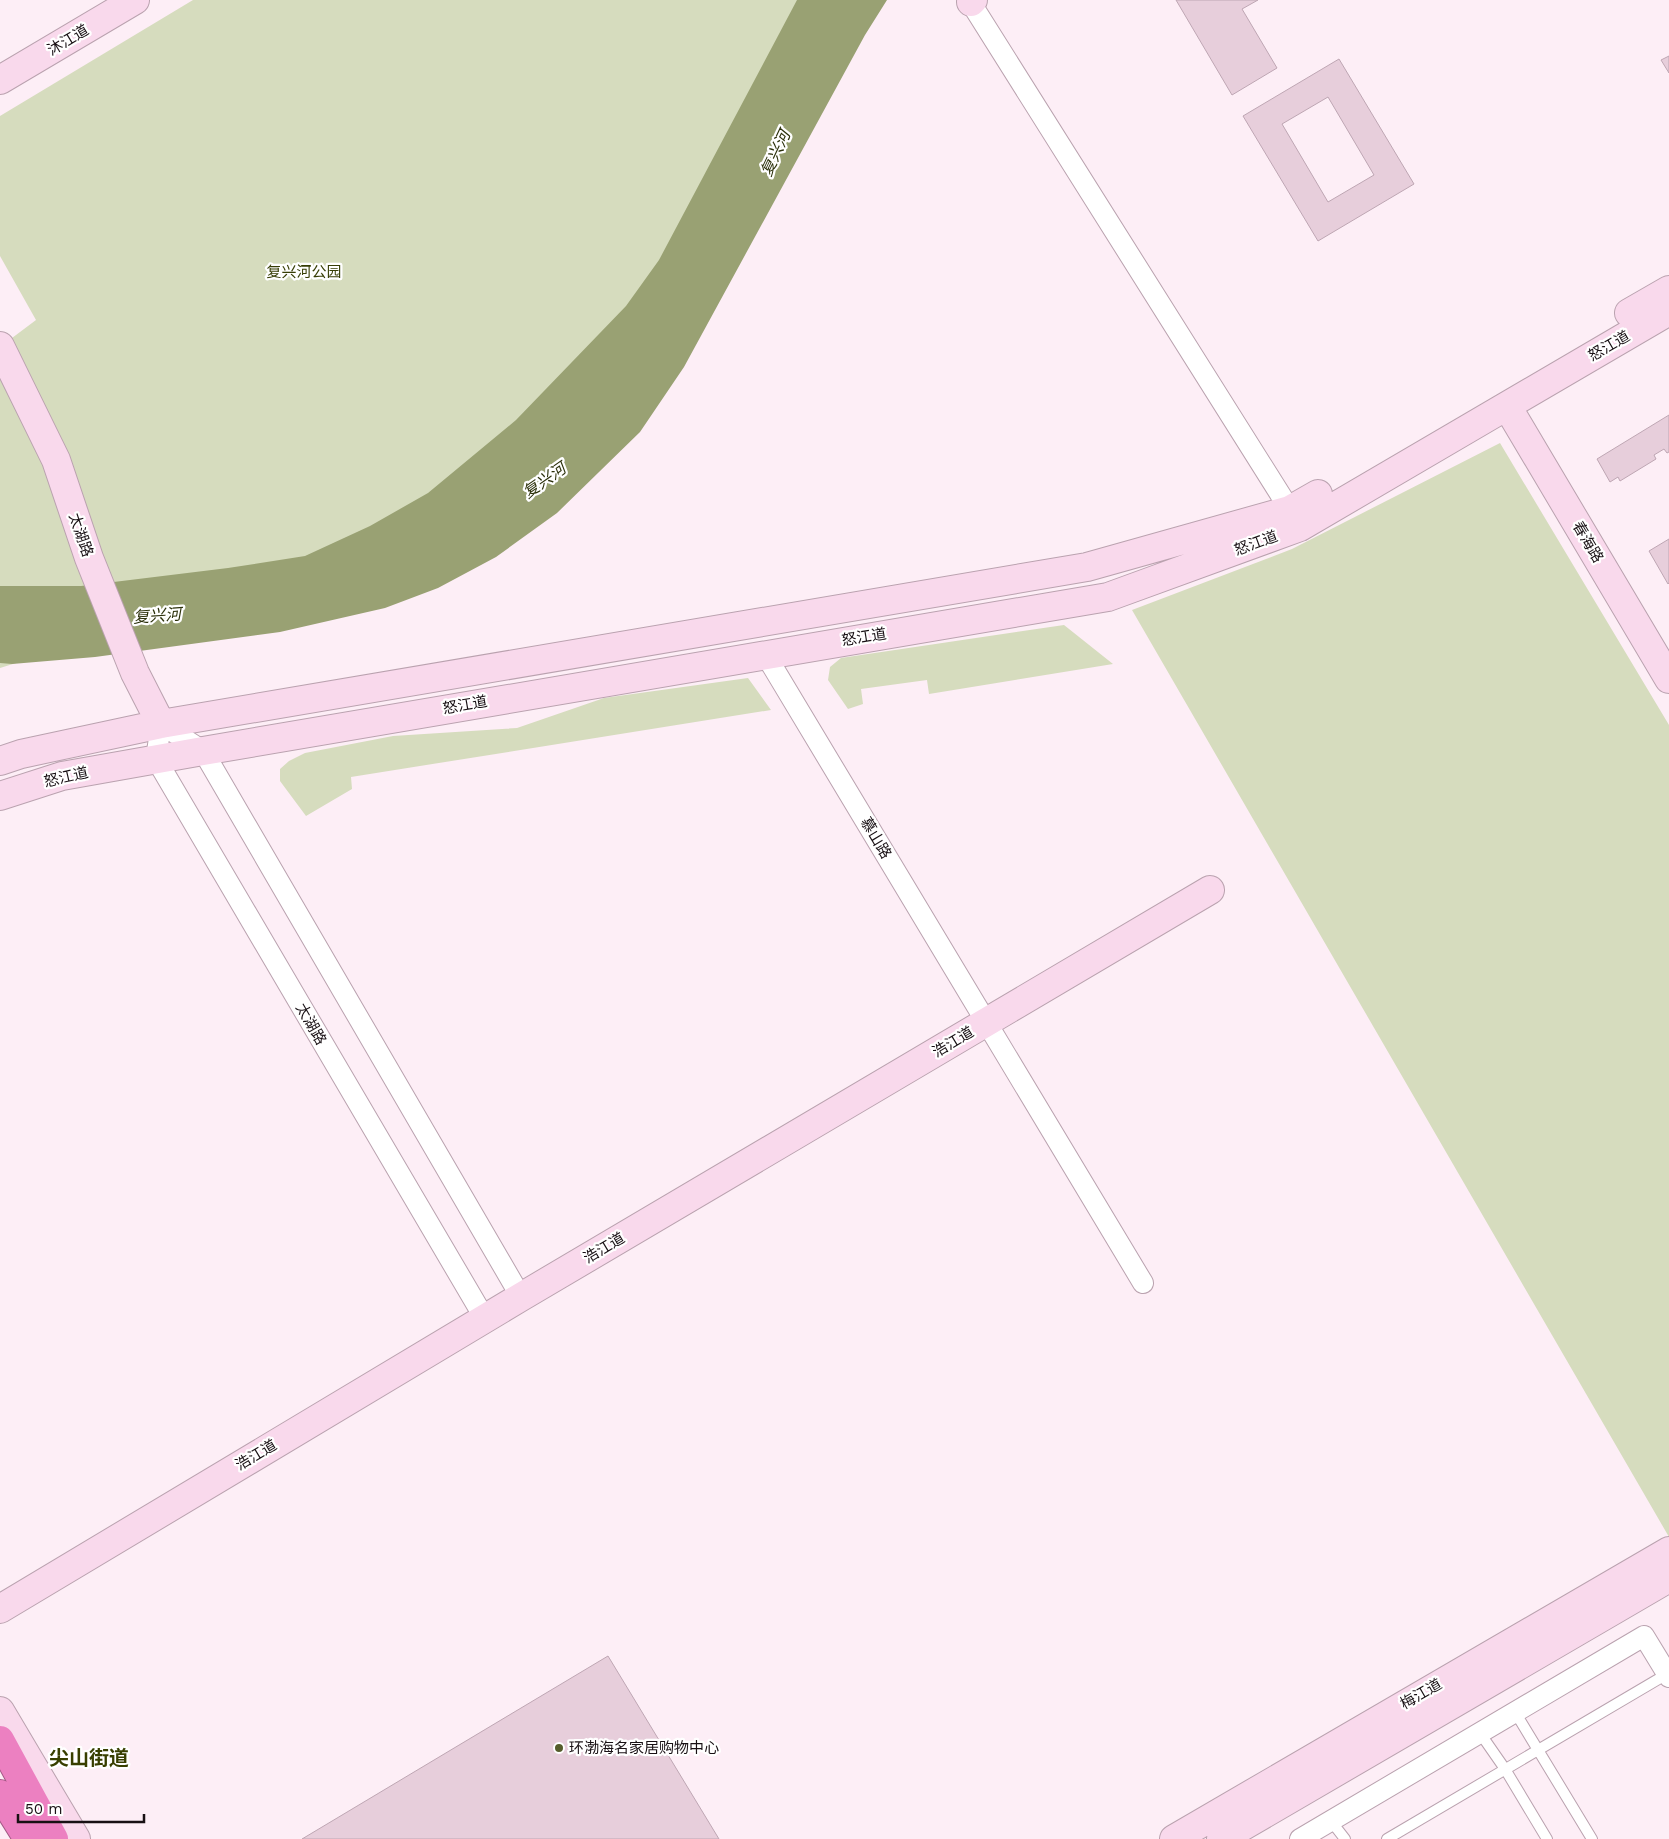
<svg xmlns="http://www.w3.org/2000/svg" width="1669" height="1839" font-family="'Work Sans','Noto Sans SC',sans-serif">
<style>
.green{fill:#d6dcbe}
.water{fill:#99a173}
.building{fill:#e7cedb;stroke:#bea6b3;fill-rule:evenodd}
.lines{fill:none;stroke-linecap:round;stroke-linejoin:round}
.lane-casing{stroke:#baa2af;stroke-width:12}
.street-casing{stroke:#baa2af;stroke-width:22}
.secondary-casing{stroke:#baa2af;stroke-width:30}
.highway-casing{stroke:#a25984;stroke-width:30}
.lane{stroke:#fff;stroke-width:10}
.street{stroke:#fff;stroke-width:20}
.secondary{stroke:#f9d9ec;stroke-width:28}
.highway{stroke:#ec80c1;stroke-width:28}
.poi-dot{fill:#555c2b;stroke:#fff;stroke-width:2}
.labels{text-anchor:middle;stroke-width:4.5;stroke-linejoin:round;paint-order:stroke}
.street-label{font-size:15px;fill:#181014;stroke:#fff}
.park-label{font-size:15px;fill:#373e05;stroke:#fff}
.poi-label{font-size:15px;fill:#181014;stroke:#fff;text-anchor:start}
.water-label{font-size:16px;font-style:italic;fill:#2b300a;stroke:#fff}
.district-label{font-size:20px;font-weight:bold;fill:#383f00;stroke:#fff}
</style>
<rect width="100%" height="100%" fill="#fdeef6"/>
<path class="green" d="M 193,0 L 838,0 L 617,388 L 378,551 L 0,668 L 0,347 L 36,320 L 0,256 L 0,116 Z
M 1500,443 L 1669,725 L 1669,1537 L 1132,610 L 1292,549 Z
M 1064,625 L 1113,664 L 929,694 L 927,680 L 861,689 L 863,704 L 848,709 L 828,680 L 830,667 L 841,658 Z
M 748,678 L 771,710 L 351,777 L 352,789 L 306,816 L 280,781 L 280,769 L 289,761 L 305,753 L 393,736 L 517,728 L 604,698 Z"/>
<path class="water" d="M 797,0 L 887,0 L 865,35 L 684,367 L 640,432 L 557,513 L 496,557 L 438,588 L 385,608 L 280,632 L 95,657 L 12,664 L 0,663 L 0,586 L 81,586 L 228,568 L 305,556 L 370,526 L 428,493 L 516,420 L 626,306 L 659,260 Z"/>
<path class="building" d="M 1176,0 L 1258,0 L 1242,9 L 1277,68 L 1232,95 Z
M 1669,56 L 1669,73 L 1661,60 Z
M 1339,59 L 1414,184 L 1318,241 L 1243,116 ZM 1328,97 L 1374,175 L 1328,202 L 1282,124 Z
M 1669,415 L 1669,452 L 1667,453 L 1664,449 L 1654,455 L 1656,459 L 1620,481 L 1618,477 L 1610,482 L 1597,459 Z
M 1669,539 L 1669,583 L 1668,584 L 1649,551 Z
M 608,1656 L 719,1839 L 302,1839 Z"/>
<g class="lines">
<g class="lane-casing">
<path id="lane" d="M 1515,1712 L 1592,1839
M 1480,1733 L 1505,1769 L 1547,1839
M 1331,1821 L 1345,1839
M 1387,1839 L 1667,1674"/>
</g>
<g class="street-casing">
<path id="street" d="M 969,0 L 1297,521
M 765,654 L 1143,1283
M 485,1319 L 156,759 L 161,724 L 203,751 L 521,1297
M 1300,1839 L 1644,1636 L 1669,1677"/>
</g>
<g class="secondary-casing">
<path id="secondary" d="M 971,2 L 973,0
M 0,80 L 135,0
M 1629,313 L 1669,290
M 0,346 L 56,460 L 89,558 L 135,673 L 161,724
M 1507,406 L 1669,679
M 0,761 L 21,754 L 161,724 L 1087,567 L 1290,510 L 1318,494
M 0,796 L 62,776 L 203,751 L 1108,597 L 1300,527 L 1669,311
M 0,1609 L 521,1297 L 1210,890
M 0,1711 L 76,1839
M 1174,1839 L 1669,1551
M 1221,1839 L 1669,1578"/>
</g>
<g class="highway-casing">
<path id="highway" d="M 0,1740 L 54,1839
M 0,1794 L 28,1839"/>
</g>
<use href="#lane" class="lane"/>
<use href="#street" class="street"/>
<use href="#secondary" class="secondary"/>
<use href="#highway" class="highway"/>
</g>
<circle class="poi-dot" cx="559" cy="1748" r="5"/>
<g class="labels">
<g class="street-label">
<text transform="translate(68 40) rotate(-31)" y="5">沐江道</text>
<text transform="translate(1609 346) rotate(-30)" y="5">怒江道</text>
<text transform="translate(81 535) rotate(71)" y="5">太湖路</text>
<text transform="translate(1588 542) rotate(59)" y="5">春海路</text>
<text transform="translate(1256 543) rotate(-20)" y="5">怒江道</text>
<text transform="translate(864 637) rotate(-9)" y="5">怒江道</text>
<text transform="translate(465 705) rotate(-10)" y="5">怒江道</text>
<text transform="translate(66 777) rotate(-13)" y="5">怒江道</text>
<text transform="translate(876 838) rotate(59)" y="5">慕山路</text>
<text transform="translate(311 1024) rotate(60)" y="5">太湖路</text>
<text transform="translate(953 1042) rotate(-31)" y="5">浩江道</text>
<text transform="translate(604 1248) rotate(-31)" y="5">浩江道</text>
<text transform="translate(256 1455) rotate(-31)" y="5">浩江道</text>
<text transform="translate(1421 1694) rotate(-30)" y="5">梅江道</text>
</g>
<g class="park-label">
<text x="304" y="277">复兴河公园</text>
</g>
<g class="poi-label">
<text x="569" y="1753">环渤海名家居购物中心</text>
</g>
<g class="water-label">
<text transform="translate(775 153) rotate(-65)" y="6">复兴河</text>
<text transform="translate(544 480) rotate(-35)" y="6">复兴河</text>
<text transform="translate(157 615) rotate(-4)" y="6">复兴河</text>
</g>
<g class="district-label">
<text x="89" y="1765">尖山街道</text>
</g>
</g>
<path d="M18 1814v8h126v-8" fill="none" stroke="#181014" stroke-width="2.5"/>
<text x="25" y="1814" font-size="15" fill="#181014" stroke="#ffffff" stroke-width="4" paint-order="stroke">50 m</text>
</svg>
